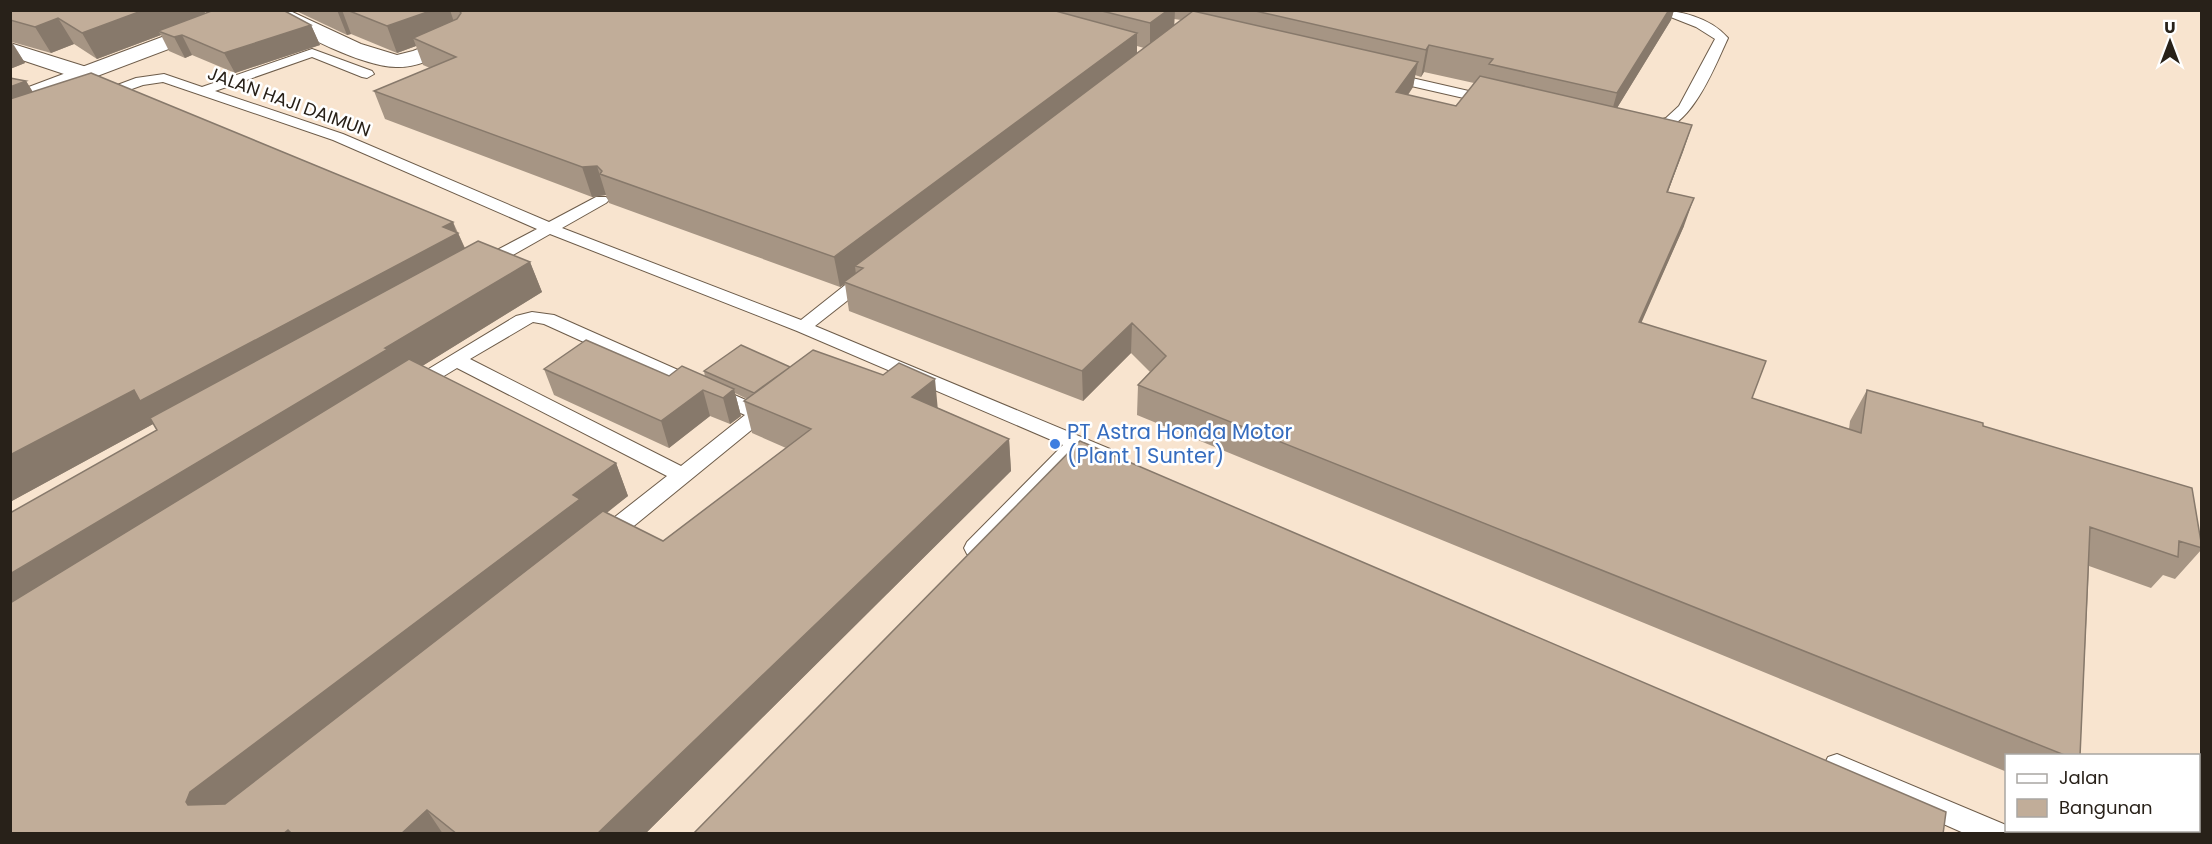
<svg xmlns="http://www.w3.org/2000/svg" width="2212" height="844" font-family="Poppins,sans-serif">
<style>
.lines{fill:none;stroke-linecap:round;stroke-linejoin:round}
.service-casing{stroke:#6d5c4a;stroke-width:2}
.minor-casing{stroke:#6d5c4a;stroke-width:2}
.tertiary-casing{stroke:#6d5c4a;stroke-width:2}
.service{fill:#fff;fill-rule:evenodd}
.minor{fill:#fff;fill-rule:evenodd}
.tertiary{fill:#fff;fill-rule:evenodd}
.wall{fill:#a69584;fill-rule:evenodd}
.shaded-wall{fill:#87796b}
.building{fill:#c1ad99;stroke:#87796b;stroke-width:1.5}
.shop-dot{fill:#3f7fe0;stroke:#fff;stroke-width:2}
.labels{text-anchor:middle;stroke-width:5;stroke-linejoin:round;paint-order:stroke}
.far-street-label{font-size:18px;fill:#282119;stroke:#fff}
.shop-label{font-size:21px;fill:#366cbe;stroke:#fff;text-anchor:start}
</style>
<rect width="100%" height="100%" fill="#f8e4cf"/>
<g class="lines">
<g class="service-casing">
<path id="service" d="M 1653,10 C 1679,10 1710,17 1728,38 C 1714,68 1687,142 1643,131 L 1641,128 L 1643,125 L 1666,118 L 1679,106 L 1715,39 L 1696,27 Z
M 312,49 L 372,71 L 374,74 L 367,78 L 362,77 L 312,57 L 215,91 L 343,134 L 549,222 L 596,197 L 606,197 L 609,200 L 606,203 L 562,228 L 801,320 L 859,274 L 871,274 L 873,278 L 871,282 L 815,326 L 1110,449 L 1113,454 L 1110,459 L 1103,461 L 1079,452 L 983,554 L 975,556 L 967,554 L 964,548 L 967,542 L 1063,445 L 797,331 L 550,234 L 490,268 L 478,268 L 476,264 L 478,260 L 537,229 L 333,140 L 163,82 L 143,85 L 101,100 L 94,96 L 96,93 L 136,78 L 164,74 L 202,87 Z
M 1390,73 L 1495,97 L 1497,100 L 1490,104 L 1385,80 L 1383,77 L 1385,74 Z
M 532,312 L 554,315 L 757,405 L 767,401 L 774,403 L 777,407 L 766,418 L 613,543 L 605,545 L 597,543 L 594,537 L 597,531 L 667,476 L 457,368 L 421,390 L 407,390 L 405,386 L 407,382 L 516,316 ZM 533,322 L 544,324 L 745,415 L 681,466 L 470,359 Z
M 1837,754 L 2006,825 L 2006,830 L 2010,834 L 1966,834 L 1828,773 L 1824,765 L 1828,757 Z"/>
</g>
<g class="minor-casing">
<path id="minor" d="M 262,10 L 288,10 L 361,44 L 397,55 L 413,51 L 458,33 L 465,35 L 468,39 L 465,43 C 444,53 421,68 396,67 C 359,66 298,32 265,14 Z
M 10,43 L 93,69 L 96,74 L 93,79 L 85,81 L 10,56 Z"/>
</g>
<g class="tertiary-casing">
<path id="tertiary" d="M 234,10 L 264,10 L 261,14 L 10,109 L 10,94 Z"/>
</g>
<use href="#service" class="service"/>
<use href="#minor" class="minor"/>
<use href="#tertiary" class="tertiary"/>
</g>
<path class="wall" d="M 10,10 L 205,14 L 311,25 L 320,45 L 235,73 L 192,55 L 185,58 L 169,51 L 161,35 L 97,59 L 74,44 L 51,53 L 12,42 L 25,63 L 10,69 Z
M 294,10 L 1674,10 L 1671,20 L 1617,108 L 1692,125 L 1668,192 L 1684,226 L 1641,322 L 1752,398 L 1849,429 L 1850,421 L 1867,390 L 1983,426 L 2202,545 L 2202,549 L 2175,579 L 2163,575 L 2151,588 L 2089,566 L 2080,756 L 2007,756 L 2007,772 L 1137,415 L 1138,385 L 1150,372 L 1131,353 L 1083,401 L 849,311 L 845,284 L 840,287 L 609,203 L 606,195 L 592,197 L 385,119 L 374,91 L 430,68 L 423,65 L 416,46 L 397,53 L 351,34 L 347,35 ZM 1174,19 L 1181,20 L 1174,25 ZM 1137,46 L 1144,48 L 1137,53 ZM 1424,72 L 1474,83 L 1456,106 L 1408,95 L 1413,87 L 1415,75 L 1421,77 Z
M 10,78 L 26,81 L 33,92 L 453,222 L 465,248 L 530,262 L 542,292 L 422,366 L 616,463 L 628,496 L 606,512 L 663,541 L 786,448 L 752,433 L 744,401 L 747,399 L 735,393 L 741,416 L 730,424 L 710,416 L 669,448 L 554,395 L 544,369 L 705,377 L 704,371 L 790,367 L 938,408 L 1009,439 L 1011,471 L 645,834 L 10,834 L 157,430 L 153,424 L 10,502 Z
M 2143,831 L 2199,831 L 2202,834 L 2143,834 Z"/>
<path class="shaded-wall" d="M 144,10 L 204,10 L 207,18 L 158,31 L 161,35 L 97,59 L 82,33 Z
M 337,10 L 342,10 L 351,34 L 347,35 Z
M 433,10 L 450,10 L 457,31 L 413,38 L 416,46 L 397,53 L 387,26 Z
M 1168,10 L 1175,10 L 1174,31 L 1150,50 L 1150,23 Z
M 1669,10 L 1674,10 L 1671,20 L 1609,121 L 1617,93 Z
M 58,18 L 74,44 L 51,53 L 35,27 Z
M 311,25 L 320,45 L 235,73 L 224,53 Z
M 1137,33 L 1137,59 L 863,268 L 855,266 L 856,275 L 844,282 L 845,284 L 840,287 L 834,257 Z
M 182,35 L 192,55 L 185,58 L 174,37 Z
M 10,40 L 25,63 L 10,69 Z
M 1429,45 L 1424,72 L 1421,77 L 1426,50 Z
M 1418,62 L 1413,87 L 1392,118 L 1396,92 Z
M 26,81 L 43,109 L 10,120 L 10,87 Z
M 1692,125 L 1683,152 L 1657,220 L 1667,192 Z
M 597,166 L 606,195 L 592,197 L 582,167 Z
M 1694,198 L 1684,226 L 1629,351 L 1639,322 Z
M 453,222 L 457,234 L 458,233 L 471,263 L 155,423 L 10,502 L 10,455 Z
M 530,262 L 542,292 L 403,378 L 10,625 L 10,574 L 385,348 Z
M 1132,323 L 1131,353 L 1083,401 L 1082,371 Z
M 935,379 L 938,411 L 912,397 Z
M 734,389 L 741,416 L 730,424 L 723,398 Z
M 703,390 L 710,416 L 669,448 L 661,421 Z
M 1009,439 L 1011,471 L 645,834 L 597,834 Z
M 616,463 L 628,496 L 219,823 L 188,805 L 186,802 L 190,792 L 573,495 Z
M 427,810 L 443,834 L 401,834 Z
M 288,830 L 291,834 L 283,834 Z"/>
<path class="building" d="M 10,10 L 144,10 L 82,33 L 58,18 L 35,27 L 10,20 Z
M 214,10 L 283,10 L 311,25 L 224,53 L 182,35 L 174,37 L 158,31 Z
M 347,10 L 433,10 L 387,26 Z
M 459,10 L 1052,10 L 1137,33 L 834,257 L 600,174 L 602,171 L 597,166 L 582,167 L 374,91 L 456,57 L 413,38 L 457,19 L 461,13 Z
M 1098,10 L 1168,10 L 1150,23 Z
M 1251,10 L 1669,10 L 1617,93 L 1489,64 L 1493,59 L 1429,45 L 1426,50 Z
M 1193,11 L 1418,62 L 1396,92 L 1456,106 L 1480,76 L 1692,125 L 1667,192 L 1694,198 L 1639,322 L 1766,361 L 1752,398 L 1861,433 L 1867,390 L 1983,423 L 1983,426 L 2192,488 L 2202,548 L 2179,541 L 2178,557 L 2090,527 L 2080,756 L 2067,756 L 1138,385 L 1166,356 L 1132,323 L 1082,371 L 844,282 L 863,268 L 855,266 Z
M 91,73 L 453,222 L 443,227 L 458,233 L 140,401 L 134,390 L 10,455 L 10,99 Z
M 10,78 L 26,81 L 10,87 Z
M 478,241 L 530,262 L 385,348 L 388,349 L 10,574 L 10,513 L 157,430 L 150,418 Z
M 586,340 L 669,376 L 682,366 L 734,389 L 723,398 L 703,390 L 661,421 L 544,369 Z
M 741,345 L 790,367 L 754,393 L 704,371 Z
M 813,350 L 883,375 L 899,363 L 935,379 L 912,397 L 1009,439 L 597,834 L 457,834 L 427,810 L 401,834 L 292,834 L 288,830 L 283,834 L 10,834 L 10,603 L 409,359 L 616,463 L 573,495 L 580,499 L 190,792 L 186,802 L 188,805 L 225,804 L 603,511 L 663,541 L 811,429 L 744,401 Z
M 1080,441 L 1946,812 L 1943,834 L 693,834 Z
M 2199,777 L 2202,778 L 2202,834 L 2163,834 L 2163,831 L 2199,831 Z"/>
<circle class="shop-dot" cx="1055" cy="444" r="6"/>
<g class="labels">
<g class="far-street-label">
<text transform="translate(289 102) rotate(20)" y="6">JALAN HAJI DAIMUN</text>
</g>
<g class="shop-label">
<text x="1067" y="439">PT Astra Honda Motor<tspan x="1067" dy="24">(Plant 1 Sunter)</tspan></text>
</g>
</g>
<rect width="2212" height="844" fill="none" stroke="#282119" stroke-width="24"/>
<rect x="2005" y="754" width="195" height="78" fill="#ffffff" stroke="#a9a6a3" stroke-width="1.5"/>
<rect x="2017" y="774" width="30" height="9" fill="#ffffff" stroke="#a9a6a3" stroke-width="1.5"/>
<text x="2059" y="784" font-size="18" fill="#282119">Jalan</text>
<rect x="2017" y="799" width="30" height="18" fill="#c1ad99" stroke="#a9a6a3" stroke-width="1.5"/>
<text x="2059" y="814" font-size="18" fill="#282119">Bangunan</text>
<g transform="translate(2170 42)" stroke="#ffffff" stroke-width="4.5" paint-order="stroke">
<path d="M0-4.5L10 22L0 15L-10 22Z" fill="#282119"/>
<text y="-9" font-size="16" font-weight="bold" text-anchor="middle" fill="#282119">U</text>
</g>
</svg>
